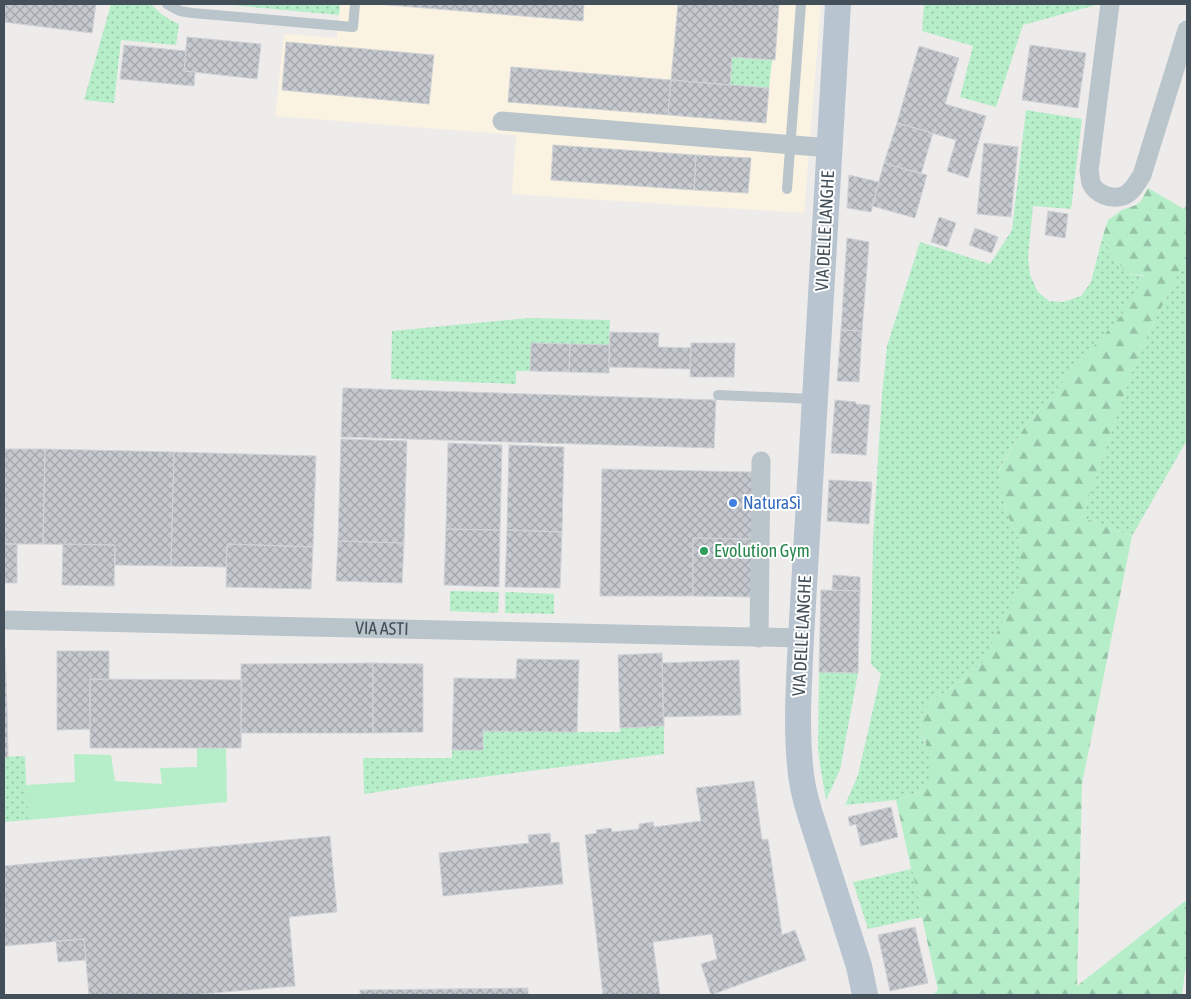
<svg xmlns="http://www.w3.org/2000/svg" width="1191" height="999" font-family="'Asap Condensed',sans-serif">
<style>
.commercial{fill:#fbf3e1}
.grass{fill:#b6eec9}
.forest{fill:url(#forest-firs)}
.park{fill:url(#park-dots)}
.building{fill:url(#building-cross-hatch);stroke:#cfd2d7}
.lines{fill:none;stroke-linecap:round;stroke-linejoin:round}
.service{stroke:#b9c4cb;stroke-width:10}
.minor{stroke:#b9c4cb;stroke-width:19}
.secondary{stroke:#b8c5d0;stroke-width:26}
.shop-dot{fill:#3f7fe0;stroke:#fff;stroke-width:2}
.leisure-dot{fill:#2e9e5b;stroke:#fff;stroke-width:2}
.labels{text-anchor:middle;stroke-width:4;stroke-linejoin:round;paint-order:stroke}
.street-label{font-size:18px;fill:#435059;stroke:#fff}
.shop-label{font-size:18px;fill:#366cbe;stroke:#fff;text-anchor:start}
.leisure-label{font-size:18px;fill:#27864d;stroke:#fff;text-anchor:start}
</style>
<defs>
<pattern id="forest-firs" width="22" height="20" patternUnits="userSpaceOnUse" patternTransform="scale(1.25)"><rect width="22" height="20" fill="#b6eec9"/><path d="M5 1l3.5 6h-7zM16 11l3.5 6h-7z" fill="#96c3a6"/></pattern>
<pattern id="park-dots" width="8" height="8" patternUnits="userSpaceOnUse" patternTransform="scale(1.25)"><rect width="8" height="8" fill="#b6eec9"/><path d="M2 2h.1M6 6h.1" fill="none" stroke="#96c3a6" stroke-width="1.8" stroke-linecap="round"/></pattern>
<pattern id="building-cross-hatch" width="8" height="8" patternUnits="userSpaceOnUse" patternTransform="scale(1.25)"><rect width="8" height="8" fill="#c5c8ce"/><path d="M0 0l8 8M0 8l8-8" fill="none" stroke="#a2a5aa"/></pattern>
</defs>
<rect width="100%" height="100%" fill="#eeebeb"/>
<path class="commercial" d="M 340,4 L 821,4 L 804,213 L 512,194 L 516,135 L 275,116 L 284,34 L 337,38 Z"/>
<path class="grass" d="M 197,748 L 226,748 L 227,802 L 28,820 L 26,785 L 75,782 L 74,754 L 111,755 L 115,781 L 162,784 L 160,768 L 197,767 Z"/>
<path class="forest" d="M 1148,188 L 1184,209 L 1187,204 L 1187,257 L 1139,352 L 1082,517 L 1132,536 L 1082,784 L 1077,986 L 1185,901 L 1187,903 L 1187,967 L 1185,972 L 1182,995 L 933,995 L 938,990 L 896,800 L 923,791 L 926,744 L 920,728 L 922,714 L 932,701 L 964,679 L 982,663 L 1021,543 L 1006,513 L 998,472 L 1024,428 L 1071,372 L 1144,275 L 1126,274 L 1102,239 L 1108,220 L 1122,210 L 1136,205 L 1141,201 Z"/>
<path class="park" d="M 111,4 L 151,4 C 159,13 167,19 179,24 L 176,45 L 121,40 L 114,103 L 84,100 Z
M 220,4 L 340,4 L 339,15 Z
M 924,4 L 1096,4 L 1096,5 L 1023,25 L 996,107 L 960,97 L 973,46 L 922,31 Z
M 732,57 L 772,60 L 769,88 L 730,85 Z
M 1026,110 L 1082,119 L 1071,209 L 1033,206 L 1028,257 L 1030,275 L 1038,292 L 1049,301 L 1063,302 L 1081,296 L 1091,282 L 1102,239 L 1126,274 L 1145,276 L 1121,316 L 1071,372 L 1024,428 L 998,471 L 1006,513 L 1021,543 L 1018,590 L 982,663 L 964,679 L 932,701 L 922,714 L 920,728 L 931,761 L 931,779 L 923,791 L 896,800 L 845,805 L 858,775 L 881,674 L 871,664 L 873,539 L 882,395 L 887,346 L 920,242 L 990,264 L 1012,230 Z
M 1187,257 L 1187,440 L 1132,536 L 1082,517 L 1139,352 Z
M 529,318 L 610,320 L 609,345 L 531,343 L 530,371 L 516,371 L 516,384 L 391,379 L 392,331 Z
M 450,591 L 499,592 L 498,613 L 450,611 Z
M 505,592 L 554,594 L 554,614 L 505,613 Z
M 819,672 L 858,673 L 840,770 L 826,800 L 821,771 L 818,749 Z
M 664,726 L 664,754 L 443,782 L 364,794 L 363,758 L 452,758 L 452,750 L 483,750 L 483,731 L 620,732 L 620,728 Z
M 25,756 L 28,820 L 4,822 L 4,757 Z
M 912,869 L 922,917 L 868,929 L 853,882 Z"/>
<path class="building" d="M 4,4 L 96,4 L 92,33 L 4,22 Z
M 376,4 L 584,4 L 583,21 Z
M 678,4 L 779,4 L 775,60 L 732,57 L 730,85 L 671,80 Z
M 187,37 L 261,44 L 257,79 L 184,71 Z
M 286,42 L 434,55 L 429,104 L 282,90 Z
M 124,45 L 186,51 L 184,71 L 195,72 L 194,86 L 120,79 Z
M 1030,45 L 1086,53 L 1078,108 L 1022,100 Z
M 919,46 L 959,58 L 945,104 L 986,116 L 968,178 L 947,171 L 956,140 L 897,123 Z
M 511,67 L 671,80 L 668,115 L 508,102 Z
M 671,80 L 769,88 L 766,123 L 668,115 Z
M 897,123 L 933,133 L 921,174 L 884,163 Z
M 984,143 L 1018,147 L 1011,217 L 977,214 Z
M 553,145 L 696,155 L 694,190 L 551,180 Z
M 696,155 L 751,158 L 748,193 L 694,190 Z
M 884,163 L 927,175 L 915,218 L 872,206 Z
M 849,175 L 879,182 L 871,212 L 847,208 Z
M 1048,211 L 1068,214 L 1065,238 L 1045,235 Z
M 939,217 L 956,223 L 947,247 L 931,242 Z
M 975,228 L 998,237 L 992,253 L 969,245 Z
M 847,238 L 869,242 L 862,331 L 841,330 Z
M 841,330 L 862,331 L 859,382 L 837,381 Z
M 610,332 L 659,333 L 658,347 L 691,348 L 690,369 L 609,367 Z
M 531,343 L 570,344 L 569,372 L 530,371 Z
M 691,343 L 735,343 L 734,377 L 690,377 Z
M 570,344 L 609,345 L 609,373 L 569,372 Z
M 343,388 L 716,400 L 714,448 L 341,437 Z
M 835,400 L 856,402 L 856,404 L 870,405 L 866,455 L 831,453 Z
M 341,439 L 407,441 L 404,543 L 338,541 Z
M 448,443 L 502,445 L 500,530 L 446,529 Z
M 509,445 L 564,447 L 562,532 L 507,530 Z
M 4,449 L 45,449 L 43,544 L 4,544 Z
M 45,449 L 174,452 L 171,566 L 115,565 L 115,545 L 43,544 Z
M 174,452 L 316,456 L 313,547 L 227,544 L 226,567 L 171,566 Z
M 602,469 L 753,472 L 752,539 L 693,538 L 693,596 L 600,596 Z
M 829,480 L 872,482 L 869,524 L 827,521 Z
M 446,529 L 500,530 L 499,587 L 444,585 Z
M 507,530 L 562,532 L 560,588 L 505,587 Z
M 693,538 L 752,539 L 751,597 L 693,596 Z
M 338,541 L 404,543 L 402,583 L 336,581 Z
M 4,544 L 17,544 L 17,583 L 4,583 Z
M 63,544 L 115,545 L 114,586 L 62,585 Z
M 227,544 L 313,547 L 311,589 L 226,587 Z
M 833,575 L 860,577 L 860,591 L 832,590 Z
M 821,590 L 860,591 L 858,673 L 819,672 Z
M 4,648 L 5,648 L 7,708 L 4,708 Z
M 57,651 L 109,651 L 109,680 L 90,679 L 90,729 L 57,730 Z
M 662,653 L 664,726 L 620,728 L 618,655 Z
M 517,659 L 579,660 L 577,732 L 483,731 L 483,750 L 452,750 L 454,678 L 516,679 Z
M 739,660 L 741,715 L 663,717 L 662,663 Z
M 373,663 L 423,664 L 423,732 L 373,733 Z
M 373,663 L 373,733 L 241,733 L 241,664 Z
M 90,679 L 242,680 L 241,748 L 90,748 Z
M 4,708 L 7,708 L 8,757 L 4,757 Z
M 754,781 L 762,840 L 768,839 L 782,935 L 795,930 L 806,960 L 711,995 L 701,964 L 717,959 L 712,934 L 653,942 L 660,995 L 603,995 L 585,835 L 597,833 L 596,830 L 611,828 L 612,832 L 639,829 L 639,824 L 653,822 L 654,827 L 701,821 L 696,788 Z
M 891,807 L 898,837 L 861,846 L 856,824 L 850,826 L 848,817 Z
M 550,833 L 551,843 L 559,842 L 563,884 L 443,896 L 439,853 L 529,843 L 528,835 Z
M 330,836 L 337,912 L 289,917 L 295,986 L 191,995 L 89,995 L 84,939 L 4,946 L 4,866 Z
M 915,927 L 928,983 L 890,991 L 878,935 Z
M 84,939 L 86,960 L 58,962 L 56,941 Z
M 528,988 L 528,995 L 360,995 L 360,990 Z"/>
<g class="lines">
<path class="service" d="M 167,4 L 180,11 L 192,13 L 353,27 L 355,4
M 787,189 L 801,4
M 718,395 L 814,399"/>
<g class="minor">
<path d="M 1110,4 L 1089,171 C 1090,174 1090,179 1091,183 C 1096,194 1111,200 1123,196 C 1132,193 1137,182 1142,175 L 1187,30"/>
<path d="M 502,121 L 830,148"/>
<path id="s1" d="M 4,620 L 801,638"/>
<path d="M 759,638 L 761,461"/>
</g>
<path class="secondary" d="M 838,4 L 801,638 C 799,681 796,723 800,765 C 801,782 805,798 810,814 L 859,966 L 865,995"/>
</g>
<circle class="shop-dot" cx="733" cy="503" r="5"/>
<circle class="leisure-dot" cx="704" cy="551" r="5"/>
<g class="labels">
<g class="street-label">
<text transform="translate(825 231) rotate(-87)" y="6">VIA DELLE LANGHE</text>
<text dy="6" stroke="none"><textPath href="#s1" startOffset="378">VIA ASTI</textPath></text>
<text transform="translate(802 636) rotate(-87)" y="6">VIA DELLE LANGHE</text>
</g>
<g class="shop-label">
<text x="743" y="509">NaturaSì</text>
</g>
<g class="leisure-label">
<text x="714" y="557">Evolution Gym</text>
</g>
</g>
<rect width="1191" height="999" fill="none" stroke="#435059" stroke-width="10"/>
</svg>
